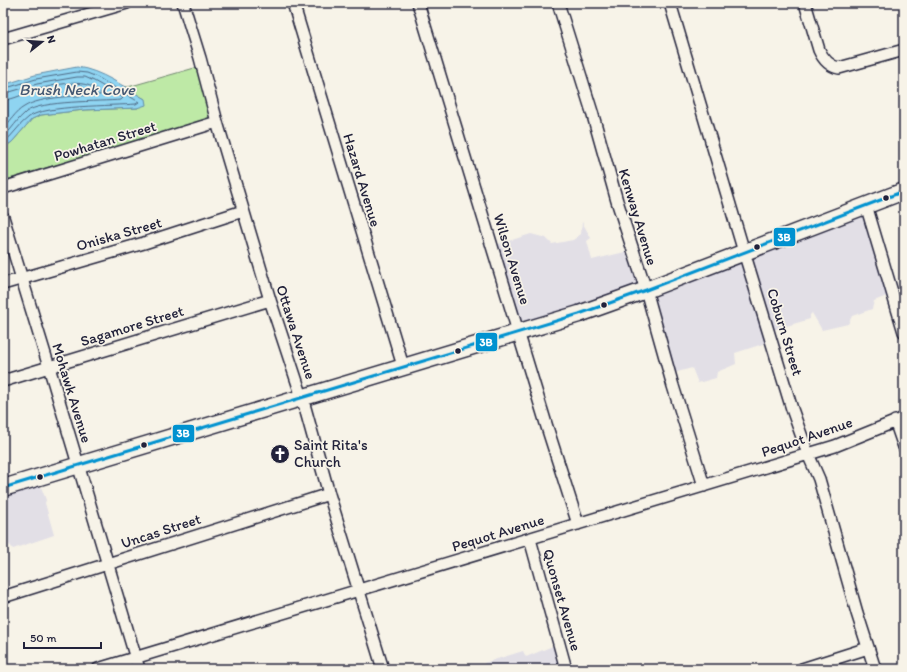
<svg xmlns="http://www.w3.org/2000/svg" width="907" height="672" font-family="Itim,sans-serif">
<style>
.built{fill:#e2dfe6}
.green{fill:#bee9a6;stroke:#708670}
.water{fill:#8fd4f1;stroke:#638da8}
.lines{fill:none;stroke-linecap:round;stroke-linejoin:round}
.shore{stroke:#4e6984;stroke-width:1}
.street-casing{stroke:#22223b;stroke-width:14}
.secondary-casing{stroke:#22223b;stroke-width:19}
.street{stroke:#f7f3e8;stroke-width:11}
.secondary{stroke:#f7f3e8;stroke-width:16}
.bus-1-casing{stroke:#f7f3e8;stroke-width:6}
.bus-1{stroke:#0092d0;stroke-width:3}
.bus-dot{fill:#22223b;stroke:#f7f3e8;stroke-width:1.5}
.labels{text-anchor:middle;stroke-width:3.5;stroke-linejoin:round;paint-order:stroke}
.street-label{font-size:15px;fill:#22223b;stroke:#f7f3e8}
.poi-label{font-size:15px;fill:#22223b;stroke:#f7f3e8;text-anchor:start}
.water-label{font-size:16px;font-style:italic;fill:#435772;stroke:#f7f3e8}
.line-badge{stroke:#f7f3e8;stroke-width:1.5}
.badge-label{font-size:11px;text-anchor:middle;font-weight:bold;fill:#fff}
</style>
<rect width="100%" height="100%" fill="#f7f3e8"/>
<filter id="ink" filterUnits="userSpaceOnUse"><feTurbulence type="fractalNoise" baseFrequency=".025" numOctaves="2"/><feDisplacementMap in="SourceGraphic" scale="8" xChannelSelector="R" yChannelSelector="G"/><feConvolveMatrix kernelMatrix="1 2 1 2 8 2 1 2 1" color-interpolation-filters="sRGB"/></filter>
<g filter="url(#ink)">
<path class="built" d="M 865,206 L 892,294 L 874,301 L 872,309 L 852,316 L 848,324 L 822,330 L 812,313 L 810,315 L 810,319 L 770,331 L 772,341 L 735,353 L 736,364 L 717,372 L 716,378 L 698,383 L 692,368 L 670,374 L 647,292 L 520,331 L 493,246 L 531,234 L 546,238 L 552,244 L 573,240 L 581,234 L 582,222 L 591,238 L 587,241 L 592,260 L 633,250 L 647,289 Z
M 3,454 L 12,485 L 38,479 L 46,500 L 45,503 L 54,535 L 13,549 L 10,545 L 3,549 Z
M 565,641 L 570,669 L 485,669 L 484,663 L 523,651 L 526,657 Z"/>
<path class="green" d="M 198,67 L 213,122 L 45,168 L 3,181 L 3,148 L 12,142 L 32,119 L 41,115 L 84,110 L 138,108 L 145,99 L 121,86 L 128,87 Z"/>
<path class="water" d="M 77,67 C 101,70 124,87 145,99 L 146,105 L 137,108 L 84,110 L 41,115 L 32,119 L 12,142 L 3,148 L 3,85 L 35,75 Z"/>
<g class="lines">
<path class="shore" d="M 3,89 L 36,79 L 77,72 L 87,73 L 97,77 L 139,102 L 136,104 C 114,106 44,105 29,117 C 19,124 13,136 3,143
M 3,94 L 37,84 L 77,77 L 85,77 L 94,81 L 122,97 L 123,98 L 121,100 C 99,102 42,100 26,112 C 17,119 12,130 3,137
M 3,100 C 11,100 19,96 27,93 C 48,86 84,75 101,93 L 100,95 C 80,96 41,96 24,107 C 15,112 10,122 3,129"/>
<g class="street-casing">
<path id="street" d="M 183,3 L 200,58 L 217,122 L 270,300 L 302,397 L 329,494 L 383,669
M 293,3 L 403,366
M 418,3 L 547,427 L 578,524
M 558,3 L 592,112 L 617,201 L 646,290 L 673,386 L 704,486
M 670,3 L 744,252 L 792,409 L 808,454 L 819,479 L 857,613 L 875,669
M 805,3 L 819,50 C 823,59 829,66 839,68 L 904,50
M 3,39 L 127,3
M 3,188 L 217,122
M 866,205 L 904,332
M 3,217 L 49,367 L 139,669
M 3,284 L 144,243 L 243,211
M 3,381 L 270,300
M 895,421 L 904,447
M 530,539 L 566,669
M 3,597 L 329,494
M 98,669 L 835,446 L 904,418
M 802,669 L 868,648"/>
</g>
<g class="secondary-casing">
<path id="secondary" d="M 3,488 L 579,314 L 646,290 L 904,191"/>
</g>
<use href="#street" class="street"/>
<use href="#secondary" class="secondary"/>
<g class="bus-1-casing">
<path id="bus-1" d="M 3,488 L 579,314 L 646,290 L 904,191"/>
</g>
<use href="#bus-1" class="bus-1"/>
</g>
</g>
<defs>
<g id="church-disc" transform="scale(1)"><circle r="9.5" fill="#22223b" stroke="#f7f3e8"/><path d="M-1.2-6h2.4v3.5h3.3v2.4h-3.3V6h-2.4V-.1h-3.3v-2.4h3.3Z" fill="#fff"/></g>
</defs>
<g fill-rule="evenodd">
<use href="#church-disc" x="280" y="454"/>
</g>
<g class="bus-dot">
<circle cx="886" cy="198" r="3.5"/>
<circle cx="757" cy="247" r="3.5"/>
<circle cx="604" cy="305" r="3.5"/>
<circle cx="458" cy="351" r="3.5"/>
<circle cx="144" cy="445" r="3.5"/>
<circle cx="40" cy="477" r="3.5"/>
</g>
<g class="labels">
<g class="street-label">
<text transform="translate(105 141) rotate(-17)" y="5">Powhatan Street</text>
<text transform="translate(362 180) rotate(73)" y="5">Hazard Avenue</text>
<text transform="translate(638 217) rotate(73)" y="5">Kenway Avenue</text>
<text transform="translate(119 234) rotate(-16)" y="5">Oniska Street</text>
<text transform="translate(512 259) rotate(73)" y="5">Wilson Avenue</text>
<text transform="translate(132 326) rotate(-17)" y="5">Sagamore Street</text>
<text transform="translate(296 332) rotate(72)" y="5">Ottawa Avenue</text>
<text transform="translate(785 332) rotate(73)" y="5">Coburn Street</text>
<text transform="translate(72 393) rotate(73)" y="5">Mohawk Avenue</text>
<text transform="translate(807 437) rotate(-19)" y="5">Pequot Avenue</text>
<text transform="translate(161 531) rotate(-18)" y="5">Uncas Street</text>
<text transform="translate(498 533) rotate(-17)" y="5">Pequot Avenue</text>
<text transform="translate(562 600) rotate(74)" y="5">Quonset Avenue</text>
</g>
<g class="poi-label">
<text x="294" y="450">Saint Rita's<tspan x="294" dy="17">Church</tspan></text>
</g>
<g class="water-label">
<text x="77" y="95">Brush Neck Cove</text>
</g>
</g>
<g class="line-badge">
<rect x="773" y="227" width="23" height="20" rx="4" fill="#0092d0"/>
<rect x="475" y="332" width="23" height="20" rx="4" fill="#0092d0"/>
<rect x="172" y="424" width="23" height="19" rx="4" fill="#0092d0"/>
</g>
<g class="badge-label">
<text x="784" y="241">3B</text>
<text x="486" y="346">3B</text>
<text x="183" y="437">3B</text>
</g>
<rect width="907" height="672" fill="none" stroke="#f7f3e8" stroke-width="16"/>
<rect x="8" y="8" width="891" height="656" fill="none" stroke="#22223b" stroke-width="1.5" filter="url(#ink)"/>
<g transform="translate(42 42) rotate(73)" stroke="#f7f3e8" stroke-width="3" paint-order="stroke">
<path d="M0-3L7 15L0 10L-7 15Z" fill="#22223b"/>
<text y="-6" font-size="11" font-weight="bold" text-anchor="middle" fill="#22223b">N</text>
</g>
<path d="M24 642v6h77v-6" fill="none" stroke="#22223b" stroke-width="2"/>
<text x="30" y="642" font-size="12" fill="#22223b" stroke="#f7f3e8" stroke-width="3" paint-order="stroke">50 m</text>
</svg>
